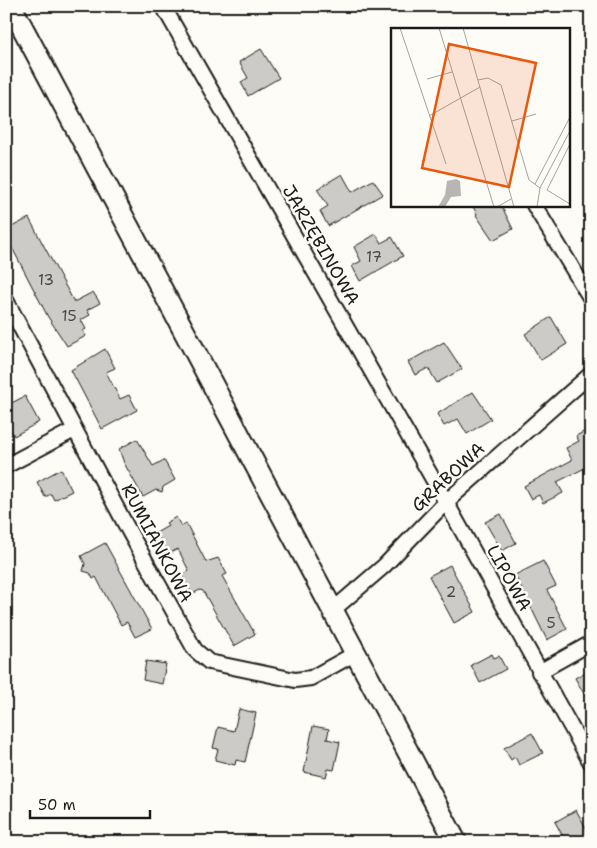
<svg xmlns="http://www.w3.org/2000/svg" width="597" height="848" font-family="'Shantell Sans',sans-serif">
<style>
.building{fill:#cccbc8;stroke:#1c1c1c}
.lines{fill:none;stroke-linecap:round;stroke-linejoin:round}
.street-casing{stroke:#1c1c1c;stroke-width:18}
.secondary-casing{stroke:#1c1c1c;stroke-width:24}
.street{stroke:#fdfcf7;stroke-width:14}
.secondary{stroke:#fdfcf7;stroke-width:20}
.labels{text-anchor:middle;stroke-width:5;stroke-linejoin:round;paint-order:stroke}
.number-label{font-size:15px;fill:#484847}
.street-label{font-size:18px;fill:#1c1c1c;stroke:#fdfcf7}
.inset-road{fill:none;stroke:#a3a29f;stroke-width:1}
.view{fill:#e8590c;fill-opacity:0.15;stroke:#e8590c;stroke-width:2.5}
.inset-edge{fill:none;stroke:#1c1c1c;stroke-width:2.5}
</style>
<rect width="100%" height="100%" fill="#fdfcf7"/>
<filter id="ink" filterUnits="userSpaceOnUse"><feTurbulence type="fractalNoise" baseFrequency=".02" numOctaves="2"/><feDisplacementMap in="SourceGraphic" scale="10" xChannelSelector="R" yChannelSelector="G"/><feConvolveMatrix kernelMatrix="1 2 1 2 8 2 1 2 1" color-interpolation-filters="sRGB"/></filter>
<g filter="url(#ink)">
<path class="building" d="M 261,49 L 279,78 L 248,96 L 241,82 L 248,78 L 239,62 Z
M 342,174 L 352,192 L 373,180 L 383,194 L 328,226 L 320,211 L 328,206 L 317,189 Z
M 472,205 L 501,205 L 513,229 L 493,240 L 476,215 L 477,214 Z
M 29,218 L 74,302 L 93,292 L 100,303 L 87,310 L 90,315 L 81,320 L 86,329 L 83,331 L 86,336 L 67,346 L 48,317 L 6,236 L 6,230 Z
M 376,234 L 381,243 L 392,237 L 403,256 L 360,281 L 352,266 L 361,261 L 354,247 Z
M 551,317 L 567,344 L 541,360 L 525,334 Z
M 444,342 L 462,369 L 437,383 L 428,368 L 415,375 L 408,362 Z
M 105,349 L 115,368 L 106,372 L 120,399 L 129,395 L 137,410 L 102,429 L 71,370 Z
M 473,392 L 491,419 L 467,434 L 458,419 L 444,426 L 437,414 Z
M 25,396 L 39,422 L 14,436 L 6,422 L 6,406 Z
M 591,428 L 591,465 L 557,482 L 563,493 L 543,503 L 539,495 L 531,499 L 524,486 L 572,460 L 566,448 L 579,441 L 576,436 Z
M 137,439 L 153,466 L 164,460 L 175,480 L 163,487 L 162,492 L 156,490 L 143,497 L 124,463 L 119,449 Z
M 61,469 L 72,491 L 54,500 L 51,494 L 45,497 L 37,482 Z
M 501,514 L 516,543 L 502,551 L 485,522 Z
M 176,517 L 181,526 L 186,523 L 206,562 L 218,558 L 227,574 L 222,576 L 255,634 L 234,646 L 203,591 L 200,590 L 192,594 L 182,575 L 189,571 L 178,549 L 168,554 L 156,533 L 168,526 L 166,523 Z
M 105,543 L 152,629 L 135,637 L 127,622 L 121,625 L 96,577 L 93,579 L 90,573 L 83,571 L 85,564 L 81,556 Z
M 543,561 L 556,586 L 547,590 L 567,629 L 547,640 L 515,575 Z
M 450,565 L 475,612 L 454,623 L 429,576 Z
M 492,654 L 494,658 L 499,656 L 506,669 L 480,683 L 471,665 Z
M 146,661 L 166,664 L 162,684 L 143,680 Z
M 591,669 L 591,706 L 575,678 Z
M 239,709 L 256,713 L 245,762 L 236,760 L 235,765 L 215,760 L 218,749 L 213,748 L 218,727 L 234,731 Z
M 313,726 L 329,729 L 327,739 L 340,742 L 334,770 L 328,769 L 326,777 L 304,772 Z
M 532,733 L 543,753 L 519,765 L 515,757 L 511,760 L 504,748 Z
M 576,810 L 591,837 L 591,842 L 566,842 L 555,822 Z"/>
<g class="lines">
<g class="street-casing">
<path id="street" d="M 163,6 L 446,502 L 591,763
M 534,205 L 591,299
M 6,300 L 130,533 L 195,650 L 209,662 L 295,680 L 311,678 L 356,653
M 6,466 L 74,430
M 333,610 L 384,566 L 446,502 L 591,374
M 539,672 L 591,643"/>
</g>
<g class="secondary-casing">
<path id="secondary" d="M 11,6 L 456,842"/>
</g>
<use href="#street" class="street"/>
<use href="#secondary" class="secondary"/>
</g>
</g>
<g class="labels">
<g class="number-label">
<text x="374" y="262">17</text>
<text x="46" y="285">13</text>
<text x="69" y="321">15</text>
<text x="451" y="597">2</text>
<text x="551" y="628">5</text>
</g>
<g class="street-label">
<text transform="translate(321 245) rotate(60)" y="6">JARZĘBINOWA</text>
<text transform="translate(448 477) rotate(-43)" y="6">GRABOWA</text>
<text transform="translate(157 543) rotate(62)" y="6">RUMIANKOWA</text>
<text transform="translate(509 578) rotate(61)" y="6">LIPOWA</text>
</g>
</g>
<g transform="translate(391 28)">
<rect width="179" height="179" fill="#fdfcf7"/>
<path d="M 65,151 L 69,153 L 70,168 L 60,169 L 54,179 L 47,179 L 54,167 L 56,153 Z" fill="#b7b6b2"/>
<path class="inset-road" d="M 9,0 L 55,136M 48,0 L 103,179M 72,0 L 123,179M 36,51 L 61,44M 87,52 L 97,50 L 110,57 L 138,152 L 149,160M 38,88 L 89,59M 121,93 L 145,86M 179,116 L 156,162 L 179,176M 144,156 L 179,89M 106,179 L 120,171M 146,179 L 149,160 L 179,103"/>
<path class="view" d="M 58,16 L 145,35 L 118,159 L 31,140 Z"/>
<rect width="179" height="179" class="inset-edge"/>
</g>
<rect width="597" height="848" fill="none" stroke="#fdfcf7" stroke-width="25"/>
<rect x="12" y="12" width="572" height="823" fill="none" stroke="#1c1c1c" stroke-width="2" filter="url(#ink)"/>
<path d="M30 810v8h120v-8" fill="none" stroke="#1c1c1c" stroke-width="2.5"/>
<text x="38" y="810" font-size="15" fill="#1c1c1c" stroke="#fdfcf7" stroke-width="4" paint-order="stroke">50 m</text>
</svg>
